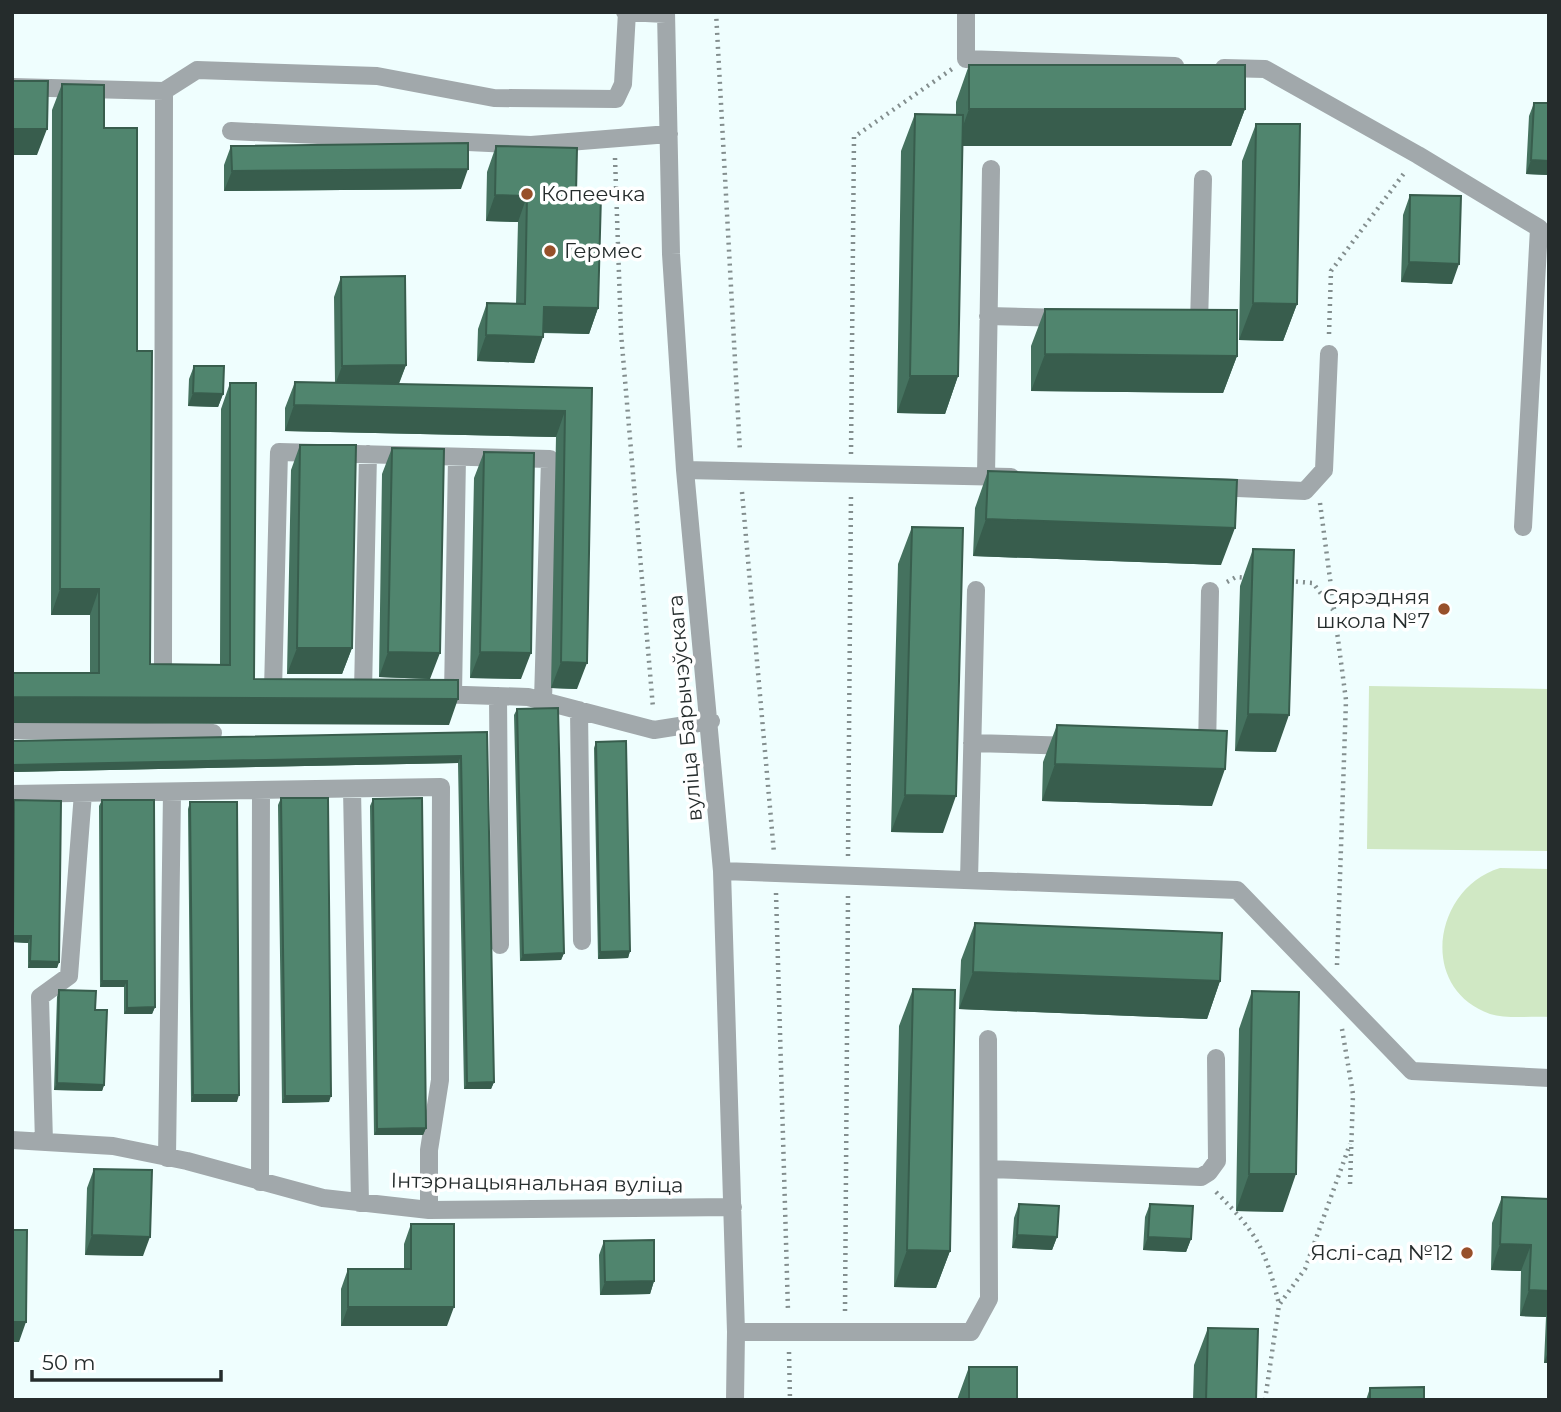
<svg xmlns="http://www.w3.org/2000/svg" width="1561" height="1412" font-family="Montserrat,sans-serif">
<style>
.green{fill:#d0e8c4}
.lines{fill:none;stroke-linecap:round;stroke-linejoin:round}
.path{stroke:#838e8e;stroke-width:4.5;stroke-dasharray:2 5;stroke-linecap:butt}
.minor{stroke:#a1a8ab;stroke-width:18}
.wall{fill:#45725f}
.shaded-wall{fill:#385d4d}
.building{fill:#50856e;stroke:#385d4d;stroke-width:2}
.poi-dot{fill:#97502a;stroke:#fff;stroke-width:2.5}
.labels{text-anchor:middle;stroke-width:7;stroke-linejoin:round;paint-order:stroke}
.poi-label{font-size:21px;fill:#252c2c;stroke:#fff;text-anchor:start}
.street-label{font-size:21px;fill:#252c2c;stroke:#fff}
</style>
<rect width="100%" height="100%" fill="#effefe"/>
<path class="green" d="M 1369,686 L 1549,689 L 1549,851 L 1367,849 Z
M 1500,868 L 1549,869 L 1549,1017 C 1531,1016 1506,1019 1490,1014 C 1417,988 1434,888 1500,868 Z"/>
<g class="lines">
<path class="path" d="M 716,12 L 740,452
M 615,158 L 621,333 L 653,708
M 1329,334 L 1331,271 L 1405,172
M 851,454 L 854,137 L 952,69
M 742,492 L 774,853
M 1320,503 L 1346,700 L 1337,965
M 1289,581 L 1313,583 L 1333,610
M 1227,582 L 1236,577 L 1249,578
M 848,856 L 851,494
M 776,893 L 788,1311
M 1342,1029 L 1353,1094 L 1350,1185
M 1216,1192 C 1257,1233 1265,1248 1279,1304
M 845,1311 L 848,896
M 789,1352 L 790,1400
M 1265,1400 L 1279,1305 L 1305,1269 L 1350,1144"/>
<path class="minor" d="M 625,12 L 666,14
M 666,12 L 671,254 L 685,470 L 722,871 L 736,1332 L 735,1400
M 966,12 L 966,59 L 1175,66
M 1224,68 L 1265,69 L 1418,155 L 1539,228 L 1523,527
M 12,87 L 164,91
M 231,131 L 531,145 L 669,134
M 988,316 L 1065,318
M 1188,322 L 1199,323 L 1203,179
M 685,470 L 1011,477
M 986,476 L 991,169
M 1214,487 L 1305,491 L 1324,470 L 1329,354
M 163,664 L 164,91 L 197,70 L 377,76 L 494,98 L 616,99 L 623,84 L 627,12
M 285,690 L 273,690 L 279,452 L 550,459 L 543,700
M 363,692 L 368,454
M 436,694 L 528,697 L 654,730 L 711,721
M 453,695 L 457,457
M 498,696 L 500,945
M 579,710 L 582,941
M 12,730 L 213,733
M 972,743 L 1074,746
M 1207,750 L 1210,591
M 352,789 L 360,1203
M 12,794 L 441,787 L 440,1080 L 429,1150 L 429,1210
M 722,871 L 1237,890 L 1412,1071 L 1549,1078
M 969,880 L 976,590
M 12,1140 L 113,1146 L 187,1161 L 323,1198 L 429,1210 L 733,1207
M 44,1142 L 40,997 L 69,976 L 83,793
M 167,1158 L 172,792
M 989,1169 L 1201,1177 L 1209,1172 L 1217,1161 L 1216,1058
M 260,1182 L 261,790
M 736,1332 L 971,1332 L 989,1299 L 988,1039"/>
</g>
<path class="wall" d="M 969,65 L 1245,109 L 1231,146 L 962,146 L 958,376 L 945,414 L 897,413 L 901,151 L 915,114 L 956,115 L 956,102 Z
M 62,84 L 104,128 L 137,351 L 150,664 L 220,665 L 221,409 L 230,383 L 254,679 L 449,725 L 90,673 L 90,615 L 51,615 L 52,110 Z
M 1534,103 L 1549,175 L 1526,174 L 1529,116 Z
M 1256,124 L 1297,304 L 1283,341 L 1239,340 L 1242,161 Z
M 231,146 L 461,189 L 224,191 L 224,165 Z
M 496,146 L 576,194 L 598,308 L 589,334 L 543,333 L 534,363 L 477,361 L 478,329 L 487,303 L 516,304 L 518,222 L 486,221 L 487,172 Z
M 1410,195 L 1452,284 L 1401,282 L 1403,215 Z
M 341,277 L 406,365 L 399,384 L 592,388 L 577,689 L 551,688 L 556,437 L 285,431 L 285,408 L 295,382 L 335,383 L 334,297 Z
M 1045,309 L 1237,356 L 1223,393 L 1031,391 L 1031,346 Z
M 194,366 L 223,394 L 218,407 L 188,406 L 189,379 Z
M 300,445 L 352,648 L 342,674 L 287,674 L 291,470 Z
M 392,448 L 430,679 L 379,677 L 382,474 Z
M 484,452 L 521,679 L 470,678 L 474,478 Z
M 988,471 L 1221,565 L 973,556 L 975,508 Z
M 912,527 L 943,833 L 891,832 L 898,564 Z
M 1253,549 L 1276,752 L 1235,751 L 1240,586 Z
M 517,709 L 564,953 L 561,960 L 520,961 L 514,715 Z
M 1057,725 L 1212,806 L 1042,801 L 1043,762 Z
M 487,732 L 494,1082 L 491,1089 L 464,1089 L 458,763 L 12,772 L 12,741 Z
M 596,742 L 630,951 L 628,958 L 598,959 L 594,748 Z
M 281,798 L 329,1102 L 282,1103 L 278,805 Z
M 373,799 L 426,1128 L 423,1135 L 374,1135 L 370,806 Z
M 14,800 L 59,962 L 57,968 L 28,968 L 28,943 L 12,942 L 12,804 Z
M 102,800 L 155,1007 L 152,1014 L 124,1014 L 124,987 L 100,987 L 99,806 Z
M 190,802 L 237,1102 L 191,1102 L 188,809 Z
M 975,923 L 1220,981 L 1207,1019 L 959,1009 L 961,960 Z
M 913,989 L 950,1251 L 936,1288 L 894,1287 L 899,1026 Z
M 59,990 L 95,1010 L 104,1085 L 102,1091 L 54,1090 L 57,997 Z
M 1252,991 L 1283,1212 L 1236,1211 L 1239,1029 Z
M 94,1169 L 143,1256 L 85,1255 L 87,1188 Z
M 1502,1197 L 1549,1199 L 1549,1363 L 1544,1363 L 1546,1317 L 1520,1316 L 1521,1271 L 1491,1270 L 1492,1223 Z
M 1019,1204 L 1057,1237 L 1052,1250 L 1012,1248 L 1014,1218 Z
M 1150,1204 L 1191,1239 L 1186,1252 L 1143,1250 L 1145,1217 Z
M 411,1224 L 447,1326 L 341,1326 L 341,1289 L 348,1269 L 404,1269 L 404,1244 Z
M 604,1241 L 654,1281 L 650,1294 L 600,1295 L 599,1255 Z
M 1208,1328 L 1256,1400 L 1193,1400 L 1194,1365 Z
M 969,1367 L 1017,1400 L 957,1400 Z
M 1370,1388 L 1424,1400 L 1366,1400 Z"/>
<path class="shaded-wall" d="M 969,109 L 1245,109 L 1231,146 L 956,146 Z
M 12,129 L 47,129 L 37,155 L 12,155 Z
M 1531,160 L 1549,161 L 1549,175 L 1526,174 Z
M 468,169 L 461,189 L 224,191 L 232,171 Z
M 495,195 L 527,196 L 518,222 L 486,221 Z
M 1409,262 L 1459,264 L 1452,284 L 1401,282 Z
M 1253,303 L 1297,304 L 1283,341 L 1239,340 Z
M 544,307 L 598,308 L 589,334 L 535,332 Z
M 486,335 L 543,337 L 534,363 L 477,361 Z
M 1045,354 L 1237,356 L 1223,393 L 1031,391 Z
M 406,365 L 398,385 L 335,385 L 342,366 Z
M 910,376 L 958,376 L 945,414 L 897,413 Z
M 193,393 L 223,394 L 218,407 L 188,406 Z
M 294,405 L 565,411 L 556,437 L 285,431 Z
M 986,519 L 1235,528 L 1221,565 L 973,556 Z
M 60,589 L 99,589 L 90,615 L 51,615 Z
M 297,648 L 352,648 L 342,674 L 287,674 Z
M 388,652 L 440,653 L 430,679 L 379,677 Z
M 480,652 L 531,653 L 521,679 L 470,678 Z
M 561,662 L 587,663 L 577,689 L 551,688 Z
M 12,697 L 458,699 L 449,725 L 12,723 Z
M 1248,714 L 1289,715 L 1276,752 L 1235,751 Z
M 461,756 L 458,763 L 12,772 L 12,765 Z
M 1055,764 L 1225,769 L 1212,806 L 1042,801 Z
M 905,795 L 956,796 L 943,833 L 891,832 Z
M 13,936 L 31,936 L 28,943 L 12,942 Z
M 630,951 L 628,958 L 598,959 L 600,952 Z
M 564,953 L 561,960 L 520,961 L 523,955 Z
M 30,961 L 59,962 L 57,968 L 28,968 Z
M 973,972 L 1220,981 L 1207,1019 L 959,1009 Z
M 102,981 L 127,981 L 124,987 L 100,987 Z
M 155,1007 L 152,1014 L 124,1014 L 127,1008 Z
M 494,1082 L 491,1089 L 464,1089 L 467,1083 Z
M 57,1083 L 104,1085 L 102,1091 L 54,1090 Z
M 193,1095 L 239,1095 L 237,1102 L 191,1102 Z
M 285,1096 L 331,1096 L 329,1102 L 282,1103 Z
M 426,1128 L 423,1135 L 374,1135 L 377,1129 Z
M 1249,1174 L 1296,1174 L 1283,1212 L 1236,1211 Z
M 92,1235 L 150,1237 L 143,1256 L 85,1255 Z
M 1017,1235 L 1057,1237 L 1052,1250 L 1012,1248 Z
M 1148,1237 L 1191,1239 L 1186,1252 L 1143,1250 Z
M 1500,1244 L 1531,1245 L 1521,1271 L 1491,1270 Z
M 907,1250 L 950,1251 L 936,1288 L 894,1287 Z
M 654,1281 L 650,1294 L 600,1295 L 605,1282 Z
M 1529,1290 L 1549,1291 L 1549,1309 L 1546,1317 L 1520,1316 Z
M 348,1307 L 454,1307 L 447,1326 L 341,1326 Z
M 12,1322 L 26,1322 L 19,1342 L 12,1342 Z
M 1549,1349 L 1549,1363 L 1544,1363 Z"/>
<path class="building" d="M 969,65 L 1245,65 L 1245,109 L 969,109 Z
M 12,81 L 48,81 L 47,129 L 12,129 Z
M 62,84 L 104,85 L 104,128 L 137,128 L 137,351 L 152,351 L 150,664 L 230,665 L 230,383 L 256,383 L 254,679 L 458,680 L 458,699 L 12,697 L 12,673 L 99,673 L 99,589 L 60,589 Z
M 1534,103 L 1549,103 L 1549,161 L 1531,160 Z
M 915,114 L 963,115 L 958,376 L 910,376 Z
M 1256,124 L 1300,124 L 1297,304 L 1253,303 Z
M 468,143 L 468,169 L 232,171 L 231,146 Z
M 496,146 L 577,148 L 576,194 L 601,195 L 598,308 L 544,307 L 543,337 L 486,335 L 487,303 L 525,304 L 527,196 L 495,195 Z
M 1410,195 L 1461,196 L 1459,264 L 1409,262 Z
M 405,276 L 406,365 L 342,366 L 341,277 Z
M 1045,309 L 1237,310 L 1237,356 L 1045,354 Z
M 194,366 L 224,366 L 223,394 L 193,393 Z
M 295,382 L 592,388 L 587,663 L 561,662 L 565,411 L 294,405 Z
M 300,445 L 356,445 L 352,648 L 297,648 Z
M 392,448 L 444,449 L 440,653 L 388,652 Z
M 484,452 L 534,453 L 531,653 L 480,652 Z
M 988,471 L 1237,480 L 1235,528 L 986,519 Z
M 912,527 L 963,528 L 956,796 L 905,795 Z
M 1253,549 L 1294,550 L 1289,715 L 1248,714 Z
M 558,708 L 564,953 L 523,955 L 517,709 Z
M 1057,725 L 1227,731 L 1225,769 L 1055,764 Z
M 487,732 L 494,1082 L 467,1083 L 461,756 L 12,765 L 12,741 Z
M 626,741 L 630,951 L 600,952 L 596,742 Z
M 281,798 L 328,798 L 331,1096 L 285,1096 Z
M 422,798 L 426,1128 L 377,1129 L 373,799 Z
M 14,800 L 61,801 L 59,962 L 30,961 L 31,936 L 13,936 Z
M 102,800 L 154,800 L 155,1007 L 127,1008 L 127,981 L 102,981 Z
M 190,802 L 237,802 L 239,1095 L 193,1095 Z
M 975,923 L 1222,933 L 1220,981 L 973,972 Z
M 913,989 L 955,990 L 950,1251 L 907,1250 Z
M 59,990 L 96,991 L 95,1010 L 107,1010 L 104,1085 L 57,1083 Z
M 1252,991 L 1299,992 L 1296,1174 L 1249,1174 Z
M 94,1169 L 152,1170 L 150,1237 L 92,1235 Z
M 1502,1197 L 1549,1199 L 1549,1291 L 1529,1290 L 1531,1245 L 1500,1244 Z
M 1019,1204 L 1059,1206 L 1057,1237 L 1017,1235 Z
M 1150,1204 L 1193,1206 L 1191,1239 L 1148,1237 Z
M 411,1224 L 454,1224 L 454,1307 L 348,1307 L 348,1269 L 411,1269 Z
M 12,1230 L 27,1230 L 26,1322 L 12,1322 Z
M 654,1240 L 654,1281 L 605,1282 L 604,1241 Z
M 1208,1328 L 1258,1329 L 1256,1400 L 1206,1400 Z
M 969,1367 L 1017,1367 L 1017,1400 L 969,1400 Z
M 1424,1387 L 1424,1400 L 1370,1400 L 1370,1388 Z"/>
<g class="poi-dot">
<circle cx="527" cy="194" r="7"/>
<circle cx="550" cy="251" r="7"/>
<circle cx="1444" cy="609" r="7"/>
<circle cx="1467" cy="1253" r="7"/>
</g>
<g class="labels">
<g class="poi-label">
<text x="541" y="201">Копеечка</text>
<text x="564" y="258">Гермес</text>
<text x="1430" y="604" text-anchor="end">Сярэдняя<tspan x="1430" dy="24">школа №7</tspan></text>
<text x="1453" y="1260" text-anchor="end">Яслі-сад №12</text>
</g>
<g class="street-label">
<text transform="translate(685 708) rotate(-95)" y="7">вуліца Барычэўскага</text>
<text transform="translate(537 1183) rotate(1)" y="7">Інтэрнацыянальная вуліца</text>
</g>
</g>
<rect width="1561" height="1412" fill="none" stroke="#252c2c" stroke-width="28"/>
<path d="M32 1370v10h189v-10" fill="none" stroke="#252c2c" stroke-width="3.5"/>
<text x="42" y="1370" font-size="21" fill="#252c2c" stroke="#ffffff" stroke-width="5" paint-order="stroke">50 m</text>
</svg>
